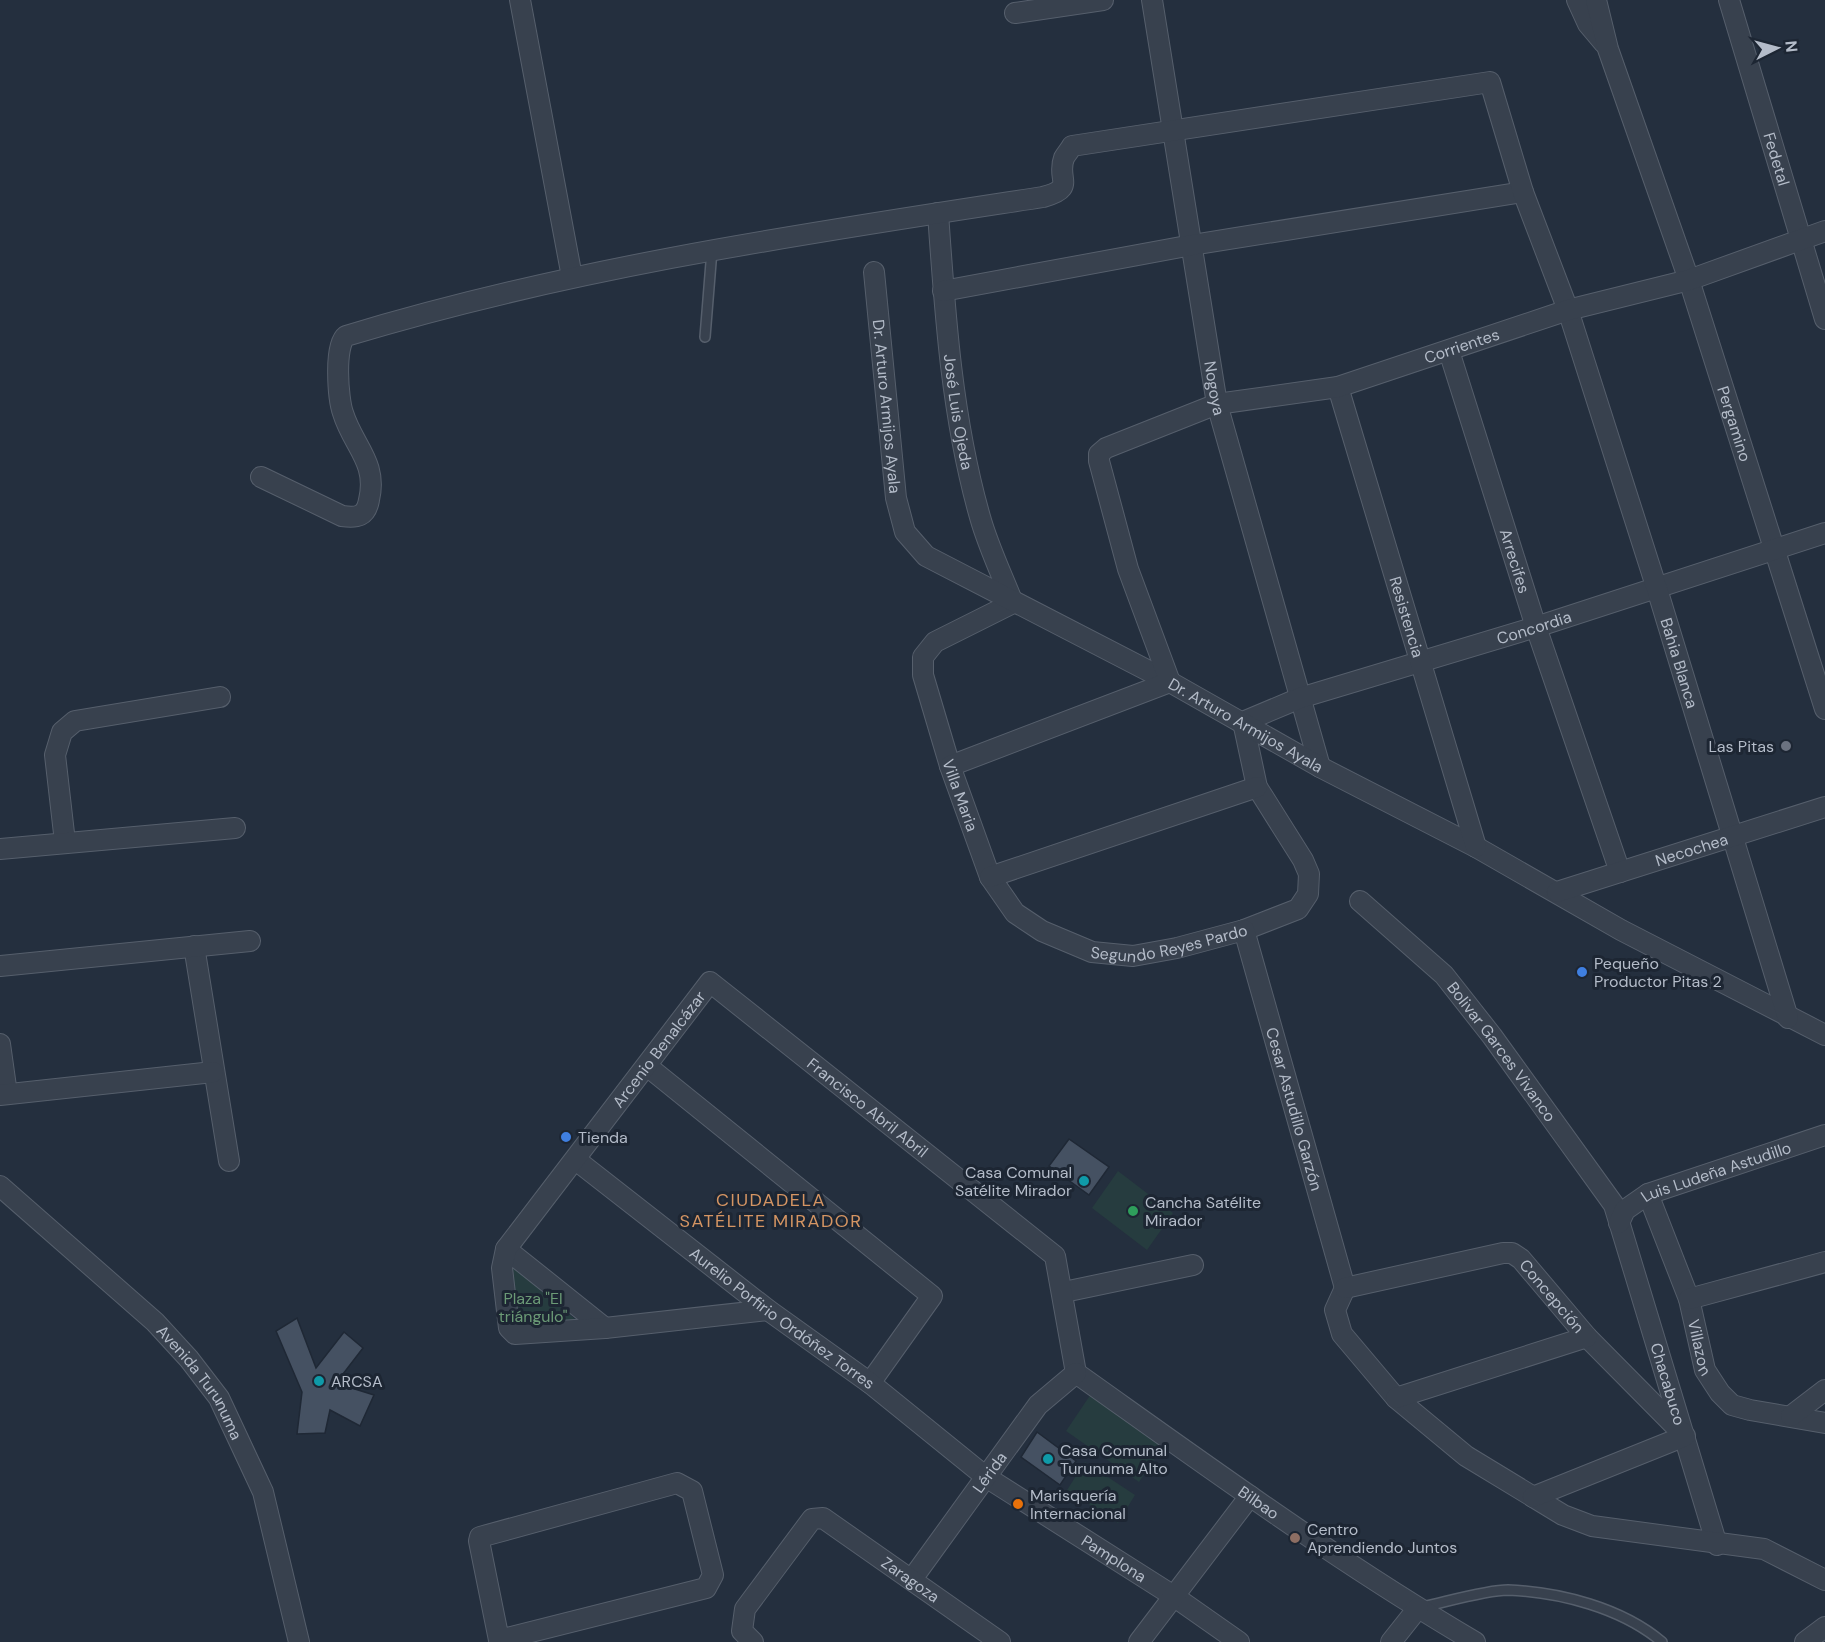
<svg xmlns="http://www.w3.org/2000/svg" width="1825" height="1642" font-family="'DM Sans',sans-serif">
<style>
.green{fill:#263c3f}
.building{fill:#455162;stroke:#1f2835;stroke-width:1.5}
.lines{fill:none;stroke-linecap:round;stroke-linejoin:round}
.lane-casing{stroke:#565f6c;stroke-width:12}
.street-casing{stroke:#565f6c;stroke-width:22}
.lane{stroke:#38414e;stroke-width:9}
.street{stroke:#38414e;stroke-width:20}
.worship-dot{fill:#6b7280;stroke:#1d2633;stroke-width:2}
.shop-dot{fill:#3f7fe0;stroke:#1d2633;stroke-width:2}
.culture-dot{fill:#0f9aa8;stroke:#1d2633;stroke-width:2}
.leisure-dot{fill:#2e9e5b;stroke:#1d2633;stroke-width:2}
.food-dot{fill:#e8710a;stroke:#1d2633;stroke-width:2}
.education-dot{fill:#8d6e63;stroke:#1d2633;stroke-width:2}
.labels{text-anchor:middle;stroke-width:6;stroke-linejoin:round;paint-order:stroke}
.street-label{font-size:16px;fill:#b4bcc9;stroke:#1d2633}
.poi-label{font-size:16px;fill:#b4bcc9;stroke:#1d2633;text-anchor:start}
.park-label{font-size:16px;fill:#6b9a76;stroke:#1d2633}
.neighbourhood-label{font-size:18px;letter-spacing:1.5px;fill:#d59563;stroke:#1d2633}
</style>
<rect width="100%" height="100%" fill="#242f3e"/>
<path class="green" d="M 1118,1171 L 1173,1213 L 1147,1250 L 1092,1208 Z
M 513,1267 L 576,1320 L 516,1325 Z
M 1093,1391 L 1166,1442 L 1139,1482 L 1066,1431 Z
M 1085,1462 L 1135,1495 L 1118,1523 L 1067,1490 Z"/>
<path class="building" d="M 1069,1139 L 1109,1167 L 1089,1195 L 1049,1166 Z
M 297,1318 L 316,1368 L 344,1332 L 363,1348 L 336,1383 L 374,1395 L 360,1426 L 330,1410 L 325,1433 L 297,1434 L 302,1392 L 276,1331 Z
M 1037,1432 L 1076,1461 L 1060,1485 L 1021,1457 Z"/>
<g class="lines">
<g class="lane-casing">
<path id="lane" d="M 705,337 L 712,250
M 1422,1607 C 1446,1602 1486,1590 1508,1590 C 1560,1592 1622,1608 1662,1642"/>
</g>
<g class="street-casing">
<g id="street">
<path d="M 520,0 L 572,277"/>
<path id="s1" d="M 1152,0 L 1217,404 L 1320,767"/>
<path d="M 1577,0 L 1588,24 L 1604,43"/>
<path id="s2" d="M 1596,0 L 1608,49 L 1689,280 L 1825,709"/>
<path id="s3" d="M 1729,0 L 1825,319"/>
<path d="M 1015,13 L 1103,0"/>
<path id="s4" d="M 938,213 C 945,315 952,419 980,517 C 988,546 1002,575 1013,603 L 935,642 L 923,657 L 923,675 L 950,766 L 990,877 L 1015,913 L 1042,931 L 1092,952 L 1133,956 L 1177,948 L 1244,930 L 1298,909 L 1308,894 L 1309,874 L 1303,860 L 1257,787 L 1243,722 L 1300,698 L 1536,627 L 1825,533"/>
<path id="s5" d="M 874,272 L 896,498 L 905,532 L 926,556 L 1170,682 L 1320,767 L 1476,847 L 1621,930 L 1825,1035"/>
<path d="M 943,291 L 1192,245 L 1523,192"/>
<path id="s6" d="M 1449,351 L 1536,627 L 1620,872"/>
<path id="s7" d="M 1338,387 L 1476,847"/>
<path id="s8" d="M 261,477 L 342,516 C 357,518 366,517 369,500 C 378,462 353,446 343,413 C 338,399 334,345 346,336 C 573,267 809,233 1043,197 C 1077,188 1056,179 1064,158 C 1066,154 1070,150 1072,146 L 1490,82 L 1523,192 L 1568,310 L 1657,589 L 1788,1018"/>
<path id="s9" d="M 950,766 L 1170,682 L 1128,569 L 1099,461 L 1099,454 L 1106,448 L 1217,404 L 1338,387 L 1568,310 L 1689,280 L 1825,231"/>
<path d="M 65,842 L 55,755 L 62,732 L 75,721 L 220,697"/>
<path d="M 0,849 L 235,828"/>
<path d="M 990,877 L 1257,787"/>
<path id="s10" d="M 1557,892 L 1825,807"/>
<path id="s11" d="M 1360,901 L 1444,975 L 1492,1036 L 1614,1205 L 1717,1545"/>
<path id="s12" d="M 1244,930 L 1345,1288"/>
<path d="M 194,946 L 229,1161"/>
<path d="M 0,966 L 250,941"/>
<path d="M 0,1044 L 7,1094"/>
<path d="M 647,1066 L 932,1296 L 870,1383"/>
<path d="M 0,1095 L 213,1072"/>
<path id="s13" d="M 576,1160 L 768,1310 L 870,1383 L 986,1477 L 1172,1595 L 1239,1642"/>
<path id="s14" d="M 0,1186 L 155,1322 L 189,1359 L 219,1398 L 263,1492 L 299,1642"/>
<path id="s15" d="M 1648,1194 L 1689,1299 L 1705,1370 L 1720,1393 L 1732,1405 L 1750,1410 L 1825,1423"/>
<path id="s16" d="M 1619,1223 L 1625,1210 L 1648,1194 L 1825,1135"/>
<path d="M 506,1249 L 605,1328"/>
<path d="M 1345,1288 L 1335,1310 L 1342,1334 L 1396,1398 L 1466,1456 L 1563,1515 L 1592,1526 L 1764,1549 L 1825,1580"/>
<path id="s17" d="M 1345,1288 L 1503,1253 L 1512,1253 L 1521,1259 L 1587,1337 L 1685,1436 L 1533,1497"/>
<path d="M 1064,1292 L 1193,1265"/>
<path d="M 1689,1299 L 1825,1262"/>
<path id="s18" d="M 768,1310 L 605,1328 L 515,1334 L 509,1328 L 502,1268 L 506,1249 L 710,982 L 1055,1256 L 1076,1373"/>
<path id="s19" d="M 1076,1373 C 1207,1466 1337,1561 1475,1642"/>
<path d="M 1396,1398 L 1587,1337"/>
<path d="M 1791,1416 L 1825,1390"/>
<path id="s20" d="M 912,1579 L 1038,1405 L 1076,1373"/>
<path d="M 499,1640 L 706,1588 L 713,1575 L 692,1491 L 677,1483 L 480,1537 L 479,1541 L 499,1640 L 500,1642"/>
<path id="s21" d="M 753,1642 L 742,1631 L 745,1609 L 812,1519 L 823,1518 L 1000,1642"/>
<path d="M 1139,1642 L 1250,1496"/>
<path d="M 1391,1642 L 1418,1608"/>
<path d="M 1805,1642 L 1825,1627"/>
</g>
</g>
<use href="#lane" class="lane"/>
<use href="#street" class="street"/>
</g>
<circle class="worship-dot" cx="1786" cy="746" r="6"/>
<g class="shop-dot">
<circle cx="1582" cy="972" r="6"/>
<circle cx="566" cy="1137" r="6"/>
</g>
<g class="culture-dot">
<circle cx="1084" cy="1181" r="6"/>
<circle cx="319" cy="1381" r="6"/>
<circle cx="1048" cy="1459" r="6"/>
</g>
<circle class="leisure-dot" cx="1133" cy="1211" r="6"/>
<circle class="food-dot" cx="1018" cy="1504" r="6"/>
<circle class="education-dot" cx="1295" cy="1538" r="6"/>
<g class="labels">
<g class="street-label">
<text dy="6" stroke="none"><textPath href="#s3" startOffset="166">Fedetal</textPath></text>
<text dy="6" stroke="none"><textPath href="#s9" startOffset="856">Corrientes</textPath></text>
<text dy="6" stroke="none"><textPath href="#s1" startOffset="393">Nogoya</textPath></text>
<text dy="6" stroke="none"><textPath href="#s5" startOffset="135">Dr. Arturo Armijos Ayala</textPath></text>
<text dy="6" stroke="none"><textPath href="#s4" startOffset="200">José Luis Ojeda</textPath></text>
<text dy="6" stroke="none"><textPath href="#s2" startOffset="446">Pergamino</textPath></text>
<text dy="6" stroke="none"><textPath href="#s6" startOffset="220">Arrecifes</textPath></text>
<text dy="6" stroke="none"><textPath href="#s7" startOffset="240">Resistencia</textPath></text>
<text dy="6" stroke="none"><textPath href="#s4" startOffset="1593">Concordia</textPath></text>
<text dy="6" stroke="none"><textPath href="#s8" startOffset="2110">Bahia Blanca</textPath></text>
<text dy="6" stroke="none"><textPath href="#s5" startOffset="656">Dr. Arturo Armijos Ayala</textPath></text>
<text dy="6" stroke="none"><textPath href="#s4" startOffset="650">Villa Maria</textPath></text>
<text dy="6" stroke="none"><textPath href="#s10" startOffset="141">Necochea</textPath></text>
<text dy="6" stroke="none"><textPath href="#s4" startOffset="946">Segundo Reyes Pardo</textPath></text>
<text dy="6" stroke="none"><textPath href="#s18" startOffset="594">Arcenio Benalcázar</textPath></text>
<text dy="6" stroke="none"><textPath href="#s11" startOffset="208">Bolivar Garces Vivanco</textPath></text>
<text dy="6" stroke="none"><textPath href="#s18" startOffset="880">Francisco Abril Abril</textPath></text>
<text dy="6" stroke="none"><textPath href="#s12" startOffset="186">Cesar Astudillo Garzón</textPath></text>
<text dy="6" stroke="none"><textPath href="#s16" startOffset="114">Luis Ludeña Astudillo</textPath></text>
<text dy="6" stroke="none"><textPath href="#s17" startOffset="230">Concepción</textPath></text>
<text dy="6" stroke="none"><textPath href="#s13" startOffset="260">Aurelio Porfirio Ordóñez Torres</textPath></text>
<text dy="6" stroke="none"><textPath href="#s15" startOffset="162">Villazon</textPath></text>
<text dy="6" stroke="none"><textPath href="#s14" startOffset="282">Avenida Turunuma</textPath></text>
<text dy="6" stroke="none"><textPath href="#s11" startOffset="585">Chacabuco</textPath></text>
<text dy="6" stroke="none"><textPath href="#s20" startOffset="132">Lérida</textPath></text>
<text dy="6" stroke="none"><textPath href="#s19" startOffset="224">Bilbao</textPath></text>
<text dy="6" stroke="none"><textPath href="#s13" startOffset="670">Pamplona</textPath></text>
<text dy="6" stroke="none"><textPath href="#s21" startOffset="268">Zaragoza</textPath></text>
</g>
<g class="poi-label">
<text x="1774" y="752" text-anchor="end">Las Pitas</text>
<text x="1594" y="969">Pequeño<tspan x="1594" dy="18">Productor Pitas 2</tspan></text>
<text x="578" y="1143">Tienda</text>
<text x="1072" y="1178" text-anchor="end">Casa Comunal<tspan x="1072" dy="18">Satélite Mirador</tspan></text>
<text x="1145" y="1208">Cancha Satélite<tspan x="1145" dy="18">Mirador</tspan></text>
<text x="331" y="1387">ARCSA</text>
<text x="1060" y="1456">Casa Comunal<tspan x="1060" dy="18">Turunuma Alto</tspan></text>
<text x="1030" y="1501">Marisquería<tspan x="1030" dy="18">Internacional</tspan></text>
<text x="1307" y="1535">Centro<tspan x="1307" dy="18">Aprendiendo Juntos</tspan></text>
</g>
<g class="park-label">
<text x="533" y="1304">Plaza "El<tspan x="533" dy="18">triángulo"</tspan></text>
</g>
<g class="neighbourhood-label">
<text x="771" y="1206">CIUDADELA<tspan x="771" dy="21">SATÉLITE MIRADOR</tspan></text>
</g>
</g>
<g transform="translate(1777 48) rotate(84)" stroke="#1d2633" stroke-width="4.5" paint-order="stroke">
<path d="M0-4.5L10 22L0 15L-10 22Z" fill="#b4bcc9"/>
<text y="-9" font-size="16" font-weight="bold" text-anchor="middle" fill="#b4bcc9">N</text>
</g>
</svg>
